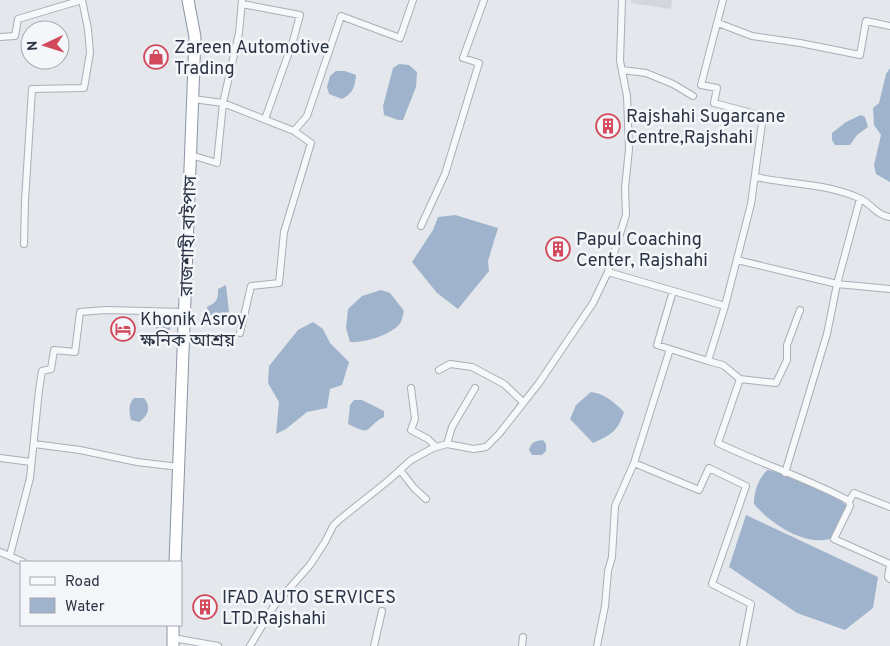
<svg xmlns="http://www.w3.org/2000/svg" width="890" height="646" font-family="Overpass,'Noto Sans Bengali',sans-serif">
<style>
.built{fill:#d2d6de}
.water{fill:#9fb4cc}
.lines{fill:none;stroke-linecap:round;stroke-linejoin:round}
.street-casing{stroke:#a9aeb7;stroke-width:8}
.highway-casing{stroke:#8b94a3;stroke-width:13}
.street{stroke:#f7f8fa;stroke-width:6}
.highway{stroke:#fff;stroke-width:11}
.labels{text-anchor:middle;stroke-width:5;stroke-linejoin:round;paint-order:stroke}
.poi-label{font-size:18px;fill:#2b3445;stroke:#f4f6f9;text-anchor:start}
.street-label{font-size:18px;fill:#2b3445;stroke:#f4f6f9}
</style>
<rect width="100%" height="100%" fill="#e4e7ec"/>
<path class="built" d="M 631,0 L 672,0 L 671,9 L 631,3 Z"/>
<path class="water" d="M 399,64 L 409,65 L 417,72 L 416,87 L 403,120 L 398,120 L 384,115 L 383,106 L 393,68 Z
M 890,68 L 890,182 L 876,174 L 874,165 L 881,135 L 874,125 L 873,108 L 879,103 L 886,74 Z
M 336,71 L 345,71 L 356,75 C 355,87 353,93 342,99 L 329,94 L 327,87 L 330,76 Z
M 861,115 L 865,117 L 868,127 L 857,135 L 850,145 L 835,145 L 832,140 L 832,133 L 846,122 Z
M 455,215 L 498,228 L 488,261 L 489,271 L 458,309 L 437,293 L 412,262 L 433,230 L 438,217 Z
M 226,285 L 229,312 L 209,317 L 207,307 C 217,302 218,300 218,289 Z
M 381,290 L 390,293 L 404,311 C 403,314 402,319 401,322 C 393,335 363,343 350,342 L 346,328 L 348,309 L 362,296 Z
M 156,316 L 167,317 L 170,321 L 170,330 L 166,334 L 156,337 Z
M 313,322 L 323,329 L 330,343 L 349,362 L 342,385 L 330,389 L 327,408 L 307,412 L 286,429 L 276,434 L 279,402 L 268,383 L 269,366 L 298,330 Z
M 591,392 C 605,394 614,402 624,412 C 618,431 611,435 593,443 L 570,419 L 576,405 Z
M 134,398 L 144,398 C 151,407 149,415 139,422 L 131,420 C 129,412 128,404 134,398 Z
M 354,400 L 362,400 L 384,411 L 384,417 C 363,428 374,437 348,424 L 350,405 Z
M 543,440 L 546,444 L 546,451 L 542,455 L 532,455 L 529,450 C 531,442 535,441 543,440 Z
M 767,470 C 790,475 830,490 847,506 L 842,520 L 830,539 C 804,546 770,523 754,504 C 754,491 758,480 767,470 Z
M 746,515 L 878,577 L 873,608 L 845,630 L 797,613 L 729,567 Z"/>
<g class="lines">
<g class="street-casing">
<path id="street" d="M 242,4 L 300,15 L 293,41 L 265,119
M 718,23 L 752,36 L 800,43 L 860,55 L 866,21 L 890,26
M 0,37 L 15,36 L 18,19 L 82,0
M 622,70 L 646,73 L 673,84 L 693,96
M 193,99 L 223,103 L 294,131 L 307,116 L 341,16 L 400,38 L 413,0
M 191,155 L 217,163 L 223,103 L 239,33 L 242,0
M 756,177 C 791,185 828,183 861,199 C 872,205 878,216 890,217
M 421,226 L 445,174 L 479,63 L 463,58 L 484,0
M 24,244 L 25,201 L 32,89 L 84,88 L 90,53 L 88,29 L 82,0
M 737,260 L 837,284 L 860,199
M 608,272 L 725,306 L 751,204 L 763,116 L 714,103 L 717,88 L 701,85 L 723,0
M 673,291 L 657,345 L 670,349 L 634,463 L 699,490 L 709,468 L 746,486 L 712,584 L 751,604 L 743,646
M 725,306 L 708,361 L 723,365 L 740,379 L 718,443 C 761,464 807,478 849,501
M 240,333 L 251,286 L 279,283 L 284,232 L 311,143 L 294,131
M 670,349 L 708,361
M 439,370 L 450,364 L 472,367 L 504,384 L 523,402
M 740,379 L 776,383 L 787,360 L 787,345 L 800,310
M 411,388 L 415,419 L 411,430 L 428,439 L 436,447
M 34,444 L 80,450 L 137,462 L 179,467
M 447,444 L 452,427 L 475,388
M 0,458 L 31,462
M 400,470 L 414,488 L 426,499
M 785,473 L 827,334 L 837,284 L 890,289
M 890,507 L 854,493 L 849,501 L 850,506 L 834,539 L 890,564
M 0,552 L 23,562
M 10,555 L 30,478 L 39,390 L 42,371 L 51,369 L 54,350 L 75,352 L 80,312 L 106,310 L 185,312
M 890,565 L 888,577 L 890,579
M 173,638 L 218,646
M 250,646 L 274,606 L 310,565 L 325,542 L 333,526 L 339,520 L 389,480 L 411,460 L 433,448 L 447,444 L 474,449 L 486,447 L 499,434 L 539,383 L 593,303 L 608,272 L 626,215 L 625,188 L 629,149 L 627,96 L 620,61 L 622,0
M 374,646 L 382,611
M 522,646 L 523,637
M 597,646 L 605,606 L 608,571 L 612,557 L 615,506 L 634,463"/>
</g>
<g class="highway-casing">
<path id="highway" d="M 175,562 L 195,37 L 188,0
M 173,646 L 173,625"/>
</g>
<use href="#street" class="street"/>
<use href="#highway" class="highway"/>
</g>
<defs>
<g id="shop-ring" transform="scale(1.25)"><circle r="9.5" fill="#f4f6f9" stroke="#d1495b" stroke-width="1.5"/><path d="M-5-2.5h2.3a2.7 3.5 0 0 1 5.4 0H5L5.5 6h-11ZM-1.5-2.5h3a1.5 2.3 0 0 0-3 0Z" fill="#d1495b"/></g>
<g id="building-ring" transform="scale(1.25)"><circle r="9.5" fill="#f4f6f9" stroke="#d1495b" stroke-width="1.5"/><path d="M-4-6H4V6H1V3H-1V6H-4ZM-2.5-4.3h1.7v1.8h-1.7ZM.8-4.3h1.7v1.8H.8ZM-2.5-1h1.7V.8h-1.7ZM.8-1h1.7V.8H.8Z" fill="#d1495b"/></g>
<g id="hotel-ring" transform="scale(1.25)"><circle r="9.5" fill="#f4f6f9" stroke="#d1495b" stroke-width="1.5"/><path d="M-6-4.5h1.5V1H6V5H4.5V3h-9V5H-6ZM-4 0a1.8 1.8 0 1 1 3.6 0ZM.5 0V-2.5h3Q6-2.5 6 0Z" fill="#d1495b"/></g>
</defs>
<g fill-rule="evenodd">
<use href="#shop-ring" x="156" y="57"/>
<use href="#building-ring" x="608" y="126"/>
<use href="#building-ring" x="558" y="249"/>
<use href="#hotel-ring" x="123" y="329"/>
<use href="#building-ring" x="205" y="607"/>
</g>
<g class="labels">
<g class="poi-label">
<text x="174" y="53">Zareen Automotive<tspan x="174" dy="21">Trading</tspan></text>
<text x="626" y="122">Rajshahi Sugarcane<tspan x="626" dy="21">Centre,Rajshahi</tspan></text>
<text x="576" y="245">Papul Coaching<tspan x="576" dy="21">Center, Rajshahi</tspan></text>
<text x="140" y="325">Khonik Asroy<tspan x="140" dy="21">ক্ষনিক আশ্রয়</tspan></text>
<text x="222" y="603">IFAD AUTO SERVICES<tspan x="222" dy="21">LTD.Rajshahi</tspan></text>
</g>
<g class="street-label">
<text transform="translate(188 236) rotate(-88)" y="6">রাজশাহী বাইপাস</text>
</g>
</g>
<rect x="20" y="561" width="162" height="65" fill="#f4f6f9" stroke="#a4a8b1"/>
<rect x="30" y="577" width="25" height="8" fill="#f7f8fa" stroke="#a4a8b1"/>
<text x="65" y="586" font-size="15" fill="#2b3445">Road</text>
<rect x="30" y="598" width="25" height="15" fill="#9fb4cc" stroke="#a4a8b1"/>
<text x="65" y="611" font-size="15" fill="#2b3445">Water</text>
<g transform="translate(45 45) rotate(266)"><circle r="24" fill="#f4f6f9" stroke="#a4a8b1"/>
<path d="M0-4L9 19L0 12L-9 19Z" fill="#d1495b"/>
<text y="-8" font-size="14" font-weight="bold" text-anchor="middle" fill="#2b3445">N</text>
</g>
</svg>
